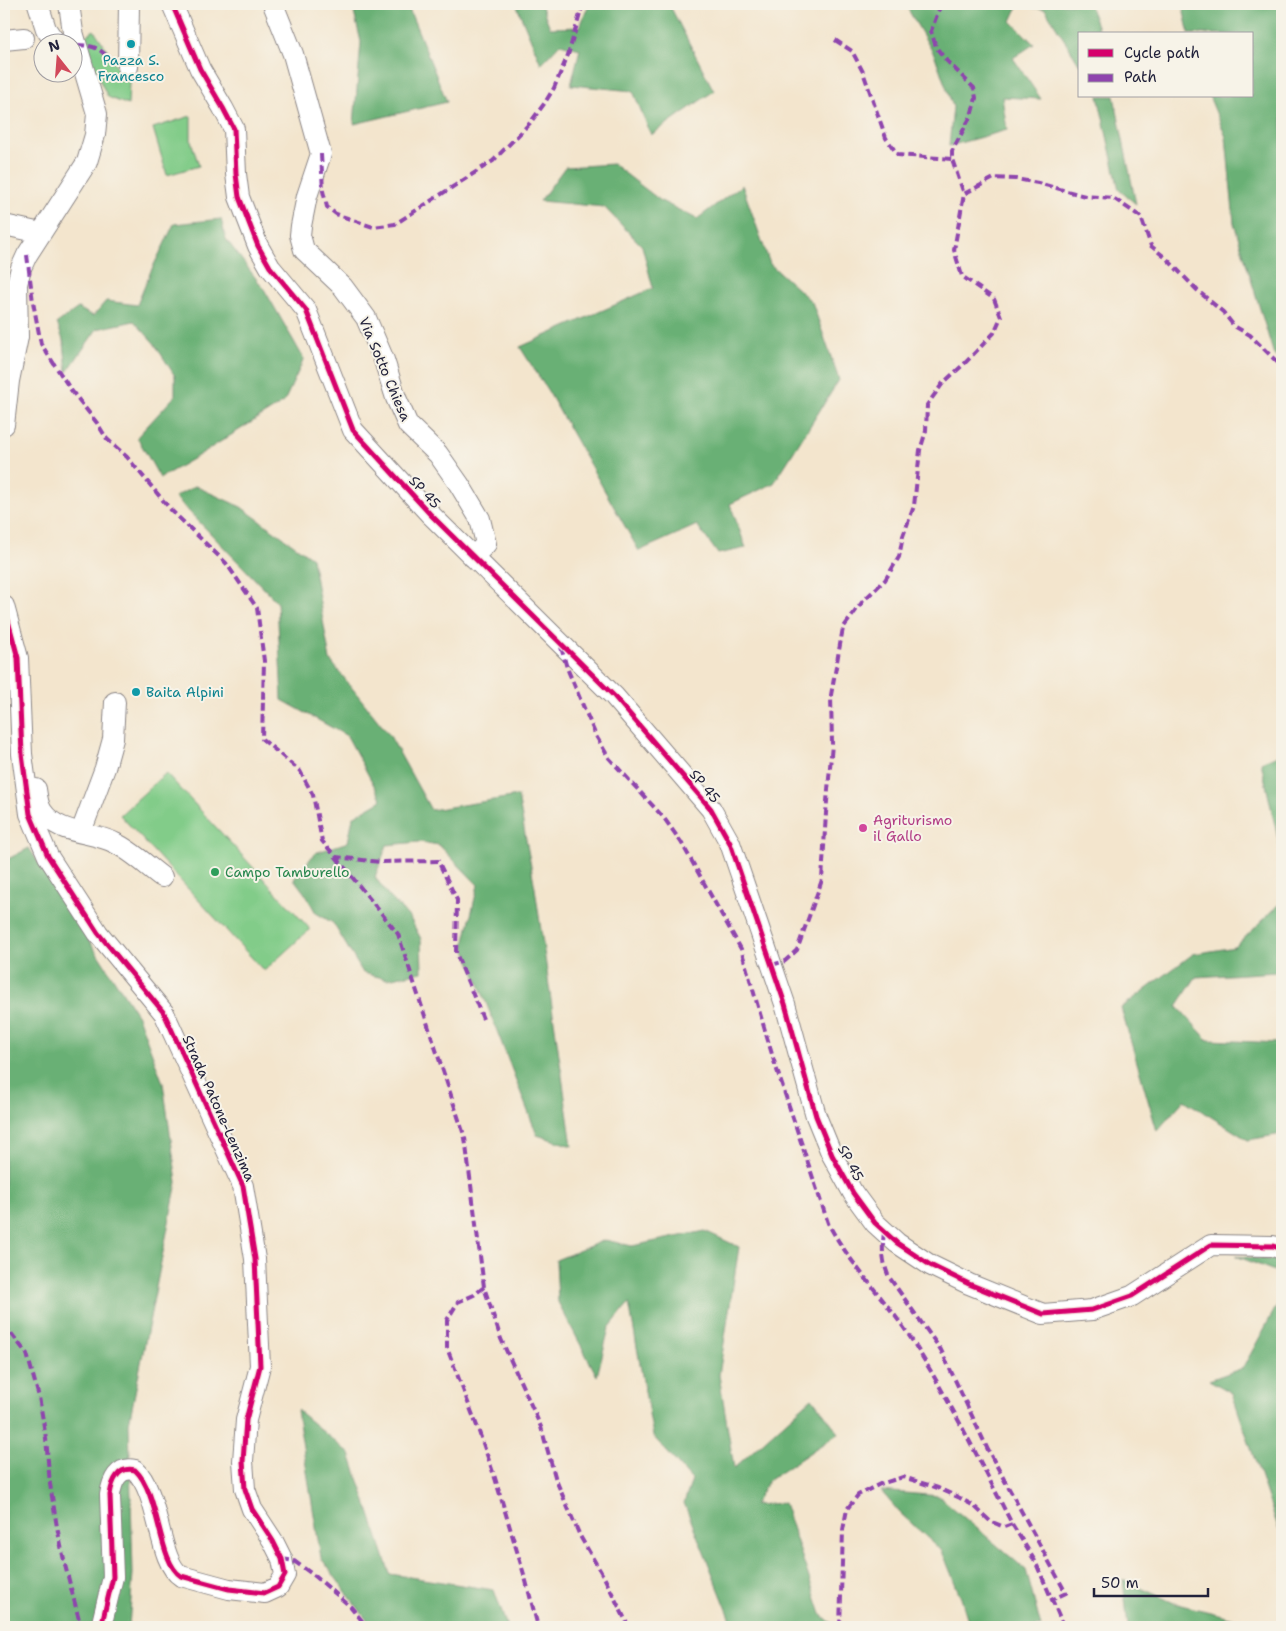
<svg xmlns="http://www.w3.org/2000/svg" width="1286" height="1631" font-family="'Shantell Sans',sans-serif">
<style>
.green{fill:#82cc89;stroke:#527762}
.forest{fill:#69b075;stroke:#466958}
.lines{fill:none;stroke-linecap:round;stroke-linejoin:round}
.minor-casing{stroke:#8a8484;stroke-width:22}
.minor{stroke:#fff;stroke-width:20}
.quiet{stroke:#8e44ad;stroke-width:4;stroke-dasharray:8 4;stroke-linecap:butt}
.cycleway-casing{stroke:#f7f3e8;stroke-width:8}
.cycleway{stroke:#d6006c;stroke-width:5}
.culture-dot{fill:#0f9aa8;stroke:#f7f3e8;stroke-width:2}
.hotel-dot{fill:#d1479c;stroke:#f7f3e8;stroke-width:2}
.leisure-dot{fill:#2e9e5b;stroke:#f7f3e8;stroke-width:2}
.labels{text-anchor:middle;stroke-width:4;stroke-linejoin:round;paint-order:stroke}
.culture-label{font-size:14px;fill:#0d838f;stroke:#f7f3e8}
.street-label{font-size:14px;fill:#22223b;stroke:#f7f3e8}
.hotel-label{font-size:14px;fill:#b23c85;stroke:#f7f3e8;text-anchor:start}
.leisure-label{font-size:14px;fill:#27864d;stroke:#f7f3e8;text-anchor:start}
</style>
<rect width="100%" height="100%" fill="#f7f3e8"/>
<filter id="ink" filterUnits="userSpaceOnUse"><feTurbulence type="fractalNoise" baseFrequency=".02" numOctaves="2"/><feDisplacementMap in="SourceGraphic" scale="10" xChannelSelector="R" yChannelSelector="G"/><feConvolveMatrix kernelMatrix="1 2 1 2 8 2 1 2 1" color-interpolation-filters="sRGB"/></filter>
<filter id="wash" filterUnits="userSpaceOnUse"><feTurbulence type="fractalNoise" baseFrequency=".0096" numOctaves="4" result="noise"/><feDisplacementMap in="SourceGraphic" scale="20" xChannelSelector="R" yChannelSelector="G"/><feGaussianBlur stdDeviation="1.12" result="paint"/><feColorMatrix in="noise" values="0 0 0 0 0 0 0 0 0 0 0 0 0 0 0 0 0 1.4 0 .05"/><feComposite in="paint" operator="in"/></filter>
<g filter="url(#wash)">
<rect width="100%" height="100%" fill="#f3e5cd"/>
<path class="green" d="M 94,30 L 110,54 L 118,70 L 129,82 L 128,105 L 108,97 L 86,52 L 83,38 Z
M 191,116 L 191,141 L 199,166 L 167,175 L 153,128 Z
M 166,773 L 310,929 L 264,971 L 120,815 Z"/>
<path class="forest" d="M 352,4 L 407,4 L 447,102 L 354,124 L 361,42 Z
M 516,4 L 541,4 L 550,28 L 580,27 L 589,4 L 669,4 L 714,91 L 651,135 L 633,91 L 571,85 L 580,49 L 560,44 L 541,64 Z
M 905,4 L 1089,4 L 1100,34 L 1080,34 L 1080,65 L 1045,9 L 1018,6 L 1011,21 L 1034,44 L 1013,58 L 1041,99 L 1002,97 L 1007,130 L 949,146 L 953,107 L 935,56 Z
M 1182,4 L 1282,4 L 1282,361 L 1274,355 L 1234,223 L 1226,137 L 1209,96 L 1252,96 L 1252,34 L 1189,34 Z
M 1098,96 L 1114,96 L 1136,204 L 1119,190 Z
M 613,164 L 661,201 L 697,219 L 742,185 L 770,264 L 812,302 L 839,380 L 774,483 L 730,504 L 746,548 L 718,554 L 697,525 L 639,551 L 548,391 L 520,347 L 653,288 L 642,246 L 604,207 L 540,201 L 565,167 Z
M 221,219 L 226,239 L 264,289 L 304,359 L 284,402 L 196,457 L 160,478 L 137,437 L 175,396 L 175,376 L 154,343 L 134,321 L 97,329 L 67,372 L 64,343 L 57,323 L 78,308 L 93,316 L 106,301 L 137,305 L 150,273 L 174,224 Z
M 195,486 L 241,507 L 312,558 L 330,660 L 390,736 L 431,810 L 518,796 L 535,888 L 572,1146 L 537,1135 L 464,945 L 478,885 L 439,845 L 419,842 L 387,845 L 375,877 L 388,895 L 410,918 L 421,939 L 422,972 L 387,979 L 363,973 L 333,923 L 316,913 L 306,895 L 294,879 L 315,853 L 348,842 L 353,817 L 382,800 L 347,736 L 282,700 L 277,602 L 175,497 Z
M 1282,753 L 1282,857 L 1261,762 Z
M 29,848 L 138,1016 L 163,1083 L 177,1182 L 129,1423 L 133,1573 L 129,1627 L 4,1627 L 4,861 Z
M 1282,902 L 1282,966 L 1277,972 L 1196,977 L 1177,1006 L 1208,1040 L 1282,1043 L 1282,1134 L 1248,1140 L 1184,1100 L 1157,1131 L 1121,1008 L 1193,954 L 1235,947 Z
M 705,1231 L 739,1247 L 719,1375 L 734,1468 L 812,1398 L 839,1433 L 769,1480 L 754,1505 L 784,1503 L 821,1614 L 836,1627 L 734,1627 L 684,1503 L 692,1480 L 653,1436 L 629,1303 L 609,1328 L 597,1376 L 558,1302 L 556,1260 L 605,1240 L 632,1246 Z
M 1236,1256 L 1282,1261 L 1282,1274 Z
M 1282,1296 L 1282,1539 L 1232,1393 L 1209,1380 L 1243,1368 Z
M 297,1410 L 350,1454 L 390,1574 L 494,1590 L 507,1627 L 372,1627 L 321,1558 Z
M 881,1491 L 939,1496 L 1026,1570 L 1041,1627 L 970,1627 L 961,1598 L 942,1551 L 900,1513 Z
M 1123,1580 L 1174,1603 L 1270,1627 L 1128,1627 Z"/>
</g>
<g filter="url(#ink)">
<g class="lines">
<g class="minor-casing">
<path id="minor" d="M 38,4 L 46,29 L 55,42
M 172,4 L 200,69 L 223,108 L 234,129 L 236,174 L 239,197 L 258,246 L 270,267 L 306,310 L 353,430 L 430,514 L 614,696 L 711,809 L 730,843 L 785,1004 L 816,1116 L 832,1155 L 853,1193 L 875,1223 L 897,1243 L 930,1265 L 969,1284 L 1043,1314 L 1092,1310 L 1132,1296 L 1211,1245 L 1273,1246 L 1282,1249
M 273,4 L 293,54 L 321,154 L 307,196 L 301,226 L 300,235 L 304,250 L 343,287 L 366,318 L 384,360 L 396,398 L 408,425 L 438,454 L 459,484 L 480,519 L 486,544 L 473,557
M 4,40 L 24,38
M 128,67 L 129,4
M 4,225 L 41,233
M 4,425 L 9,381 L 18,337 L 17,284 L 21,268 L 27,255 L 87,162 L 95,135 L 97,114 L 73,32 L 69,4
M 4,606 L 18,658 L 22,754 L 30,814 L 48,856 L 98,933 L 164,1013 L 243,1186 L 255,1259 L 260,1366 L 246,1420 L 243,1461 L 245,1489 L 252,1509 L 273,1541 L 282,1559 L 285,1575 L 278,1587 L 265,1593 L 229,1589 L 181,1576 C 158,1562 160,1493 135,1470 C 118,1466 112,1481 110,1495 L 113,1577 L 101,1627
M 36,789 C 37,796 38,805 42,811 C 58,835 92,831 115,843 C 132,851 147,866 162,877
M 81,832 L 105,768 L 113,739 L 115,702"/>
</g>
<use href="#minor" class="minor"/>
<path class="quiet" d="M 941,4 L 931,31 L 936,47 L 945,59 L 974,88 L 976,98 L 971,116 L 952,151 L 952,159 L 964,194
M 835,40 L 852,51 L 863,72 L 886,138 L 898,155 L 952,159
M 77,45 C 92,45 102,48 111,62
M 321,154 L 323,191 L 327,207 L 336,214 L 373,227 L 395,224 L 493,161 L 530,123 L 544,104 L 554,88 L 568,55 L 583,4
M 27,255 L 33,302 L 41,344 L 71,390 L 97,423 L 107,439 L 127,457 L 171,510 L 226,563 L 257,608 L 264,661 L 262,739 L 300,771 L 313,795 L 322,841 L 336,857 L 380,862 L 438,861 L 457,900 L 456,953 L 483,1019
M 561,647 L 567,668 L 596,736 L 609,758 L 664,818 L 681,842 L 741,949 L 774,1061 L 828,1223 C 850,1265 884,1297 910,1337 C 948,1397 980,1461 1012,1524 L 1004,1527 L 990,1521 L 974,1506 L 960,1498 L 938,1488 L 903,1477 L 880,1484 L 858,1495 L 847,1509 L 843,1530 L 840,1627
M 336,857 L 398,934 L 465,1138 L 484,1287 L 501,1339 L 541,1427 L 556,1480 L 580,1536 L 605,1579 L 629,1627
M 772,965 L 785,961 L 797,950 L 822,880 L 826,813 L 832,744 L 831,695 L 843,628 L 863,601 L 885,580 L 899,557 L 903,536 L 914,506 L 920,450 L 926,431 L 927,405 L 943,383 L 964,364 L 994,333 L 1001,317 L 994,299 L 962,276 L 954,250 L 964,194 L 994,178 L 1016,179 L 1038,183 L 1085,196 L 1113,198 L 1141,217 L 1151,246 L 1166,258 L 1197,290 L 1223,312 L 1234,326 L 1250,335 L 1282,367
M 884,1232 C 882,1249 882,1261 889,1277 L 941,1350 L 988,1450 L 1066,1593 L 1051,1600
M 484,1287 L 474,1295 L 458,1302 L 447,1320 L 447,1348 L 477,1426 L 495,1478 L 526,1581 L 538,1627
M 4,1324 L 27,1354 L 39,1397 L 46,1438 L 50,1484 L 57,1527 L 65,1565 L 81,1627
M 1012,1524 L 1035,1561 L 1064,1627
M 282,1559 L 294,1561 L 315,1576 L 351,1607 L 367,1627"/>
<g class="cycleway-casing">
<path id="cycleway" d="M 172,4 L 200,69 L 223,108 L 234,129 L 236,174 L 239,197 L 258,246 L 270,267 L 306,310 L 353,430 L 430,514 L 614,696 L 711,809 L 730,843 L 785,1004 L 816,1116 L 832,1155 L 853,1193 L 875,1223 L 897,1243 L 930,1265 L 969,1284 L 1043,1314 L 1092,1310 L 1132,1296 L 1211,1245 L 1273,1246 L 1282,1249
M 4,606 L 18,658 L 22,754 L 30,814 L 48,856 L 98,933 L 164,1013 L 243,1186 L 255,1259 L 260,1366 L 246,1420 L 243,1461 L 245,1489 L 252,1509 L 273,1541 L 282,1559 L 285,1575 L 278,1587 L 265,1593 L 229,1589 L 181,1576 C 158,1562 160,1493 135,1470 C 118,1466 112,1481 110,1495 L 113,1577 L 101,1627"/>
</g>
<use href="#cycleway" class="cycleway"/>
</g>
</g>
<g class="culture-dot">
<circle cx="131" cy="44" r="5"/>
<circle cx="136" cy="692" r="5"/>
</g>
<circle class="hotel-dot" cx="863" cy="828" r="5"/>
<circle class="leisure-dot" cx="215" cy="872" r="5"/>
<g class="labels">
<g class="culture-label">
<text x="131" y="65">Pazza S.<tspan x="131" dy="16">Francesco</tspan></text>
<text x="146" y="697" text-anchor="start">Baita Alpini</text>
</g>
<g class="street-label">
<text transform="translate(385 369) rotate(67)" y="5">Via Sotto Chiesa</text>
<text transform="translate(425 492) rotate(47)" y="5">SP 45</text>
<text transform="translate(705 786) rotate(50)" y="5">SP 45</text>
<text transform="translate(219 1108) rotate(66)" y="5">Strada Patone-Lenzima</text>
<text transform="translate(851 1163) rotate(62)" y="5">SP 45</text>
</g>
<g class="hotel-label">
<text x="873" y="825">Agriturismo<tspan x="873" dy="16">il Gallo</tspan></text>
</g>
<g class="leisure-label">
<text x="225" y="877">Campo Tamburello</text>
</g>
</g>
<rect width="1286" height="1631" fill="none" stroke="#f7f3e8" stroke-width="20"/>
<rect x="1078" y="32" width="175" height="65" fill="#f7f3e8" stroke="#a29fa3"/>
<rect x="1088" y="49" width="25" height="8" fill="#d6006c" stroke="#a29fa3"/>
<text x="1124" y="58" font-size="15" fill="#22223b">Cycle path</text>
<rect x="1088" y="74" width="25" height="8" fill="#8e44ad" stroke="#a29fa3"/>
<text x="1124" y="82" font-size="15" fill="#22223b">Path</text>
<g transform="translate(58 58) rotate(343)"><circle r="24" fill="#f7f3e8" stroke="#a29fa3"/>
<path d="M0-4L9 19L0 12L-9 19Z" fill="#d1495b"/>
<text y="-8" font-size="14" font-weight="bold" text-anchor="middle" fill="#22223b">N</text>
</g>
<path d="M1094 1588v8h114v-8" fill="none" stroke="#22223b" stroke-width="2.5"/>
<text x="1101" y="1588" font-size="15" fill="#22223b" stroke="#f7f3e8" stroke-width="4" paint-order="stroke">50 m</text>
</svg>
